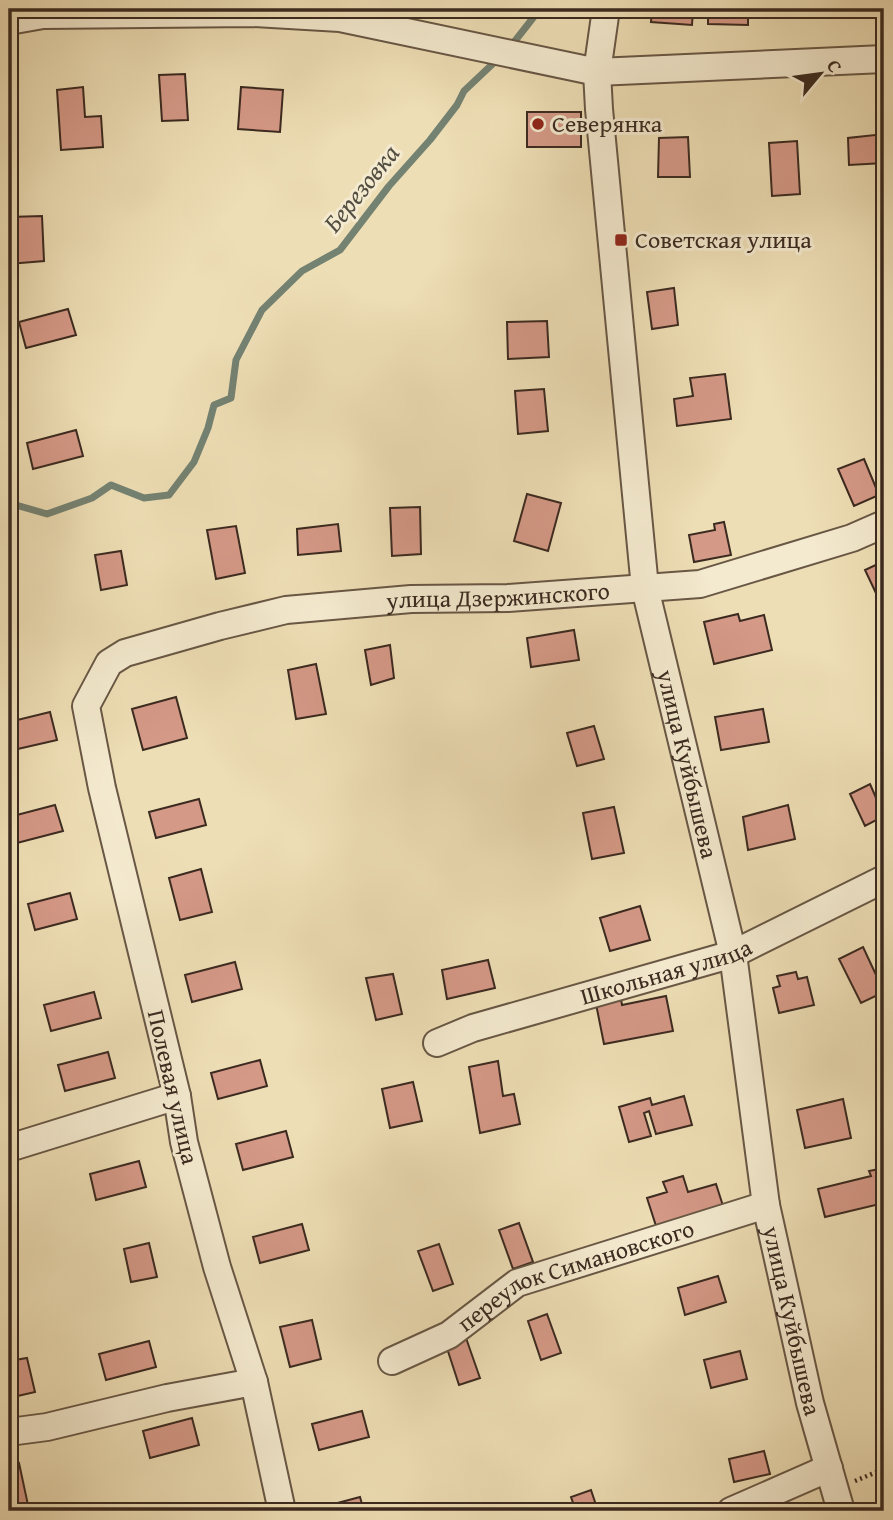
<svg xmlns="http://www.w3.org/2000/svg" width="893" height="1520" font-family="'Gentium Book Plus',serif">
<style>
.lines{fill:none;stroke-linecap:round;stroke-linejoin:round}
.stream{stroke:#748272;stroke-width:7}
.building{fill:#d59987;stroke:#3b2a20;stroke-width:2}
.minor-casing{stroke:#685745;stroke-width:30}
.path{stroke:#3b2a20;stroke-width:4.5;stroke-dasharray:2 3.5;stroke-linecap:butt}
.minor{stroke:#f4eacf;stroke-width:26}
.poi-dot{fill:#8f2418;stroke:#f4eacf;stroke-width:2.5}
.labels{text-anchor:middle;stroke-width:6;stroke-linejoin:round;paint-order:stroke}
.poi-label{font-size:24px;fill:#3b2a20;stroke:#f4eacf;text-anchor:start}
.street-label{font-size:24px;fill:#3b2a20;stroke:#f4eacf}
.water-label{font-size:26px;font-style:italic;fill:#534e42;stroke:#f4eacf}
</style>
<rect width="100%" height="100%" fill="#eedeb5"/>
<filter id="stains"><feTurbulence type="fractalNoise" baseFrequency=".00286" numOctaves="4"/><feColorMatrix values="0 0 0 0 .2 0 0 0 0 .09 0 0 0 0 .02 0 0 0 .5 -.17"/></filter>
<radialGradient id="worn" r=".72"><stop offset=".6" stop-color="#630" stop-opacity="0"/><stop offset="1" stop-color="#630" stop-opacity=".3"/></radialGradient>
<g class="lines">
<path class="stream" d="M 511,46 L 540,9
M 9,503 L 47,514 L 92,498 L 111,485 L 144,498 L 169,495 L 194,462 L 208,428 L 214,405 L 231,398 L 236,360 L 262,310 L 302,271 L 340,250 L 389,186 L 430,140 L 457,105 L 464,91 L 500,57"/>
</g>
<path class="building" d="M 652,9 L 693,9 L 692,25 L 651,22 Z
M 708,9 L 748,9 L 748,25 L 708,24 Z
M 823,9 L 852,9 L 852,14 L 824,15 Z
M 185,74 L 188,120 L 162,121 L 159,75 Z
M 83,87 L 85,117 L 101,116 L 103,147 L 61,150 L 57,90 Z
M 241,87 L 283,90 L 280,132 L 238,129 Z
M 527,112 L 581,112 L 581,147 L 527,147 Z
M 884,134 L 884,163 L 849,165 L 848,138 Z
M 688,137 L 690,177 L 658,177 L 659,138 Z
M 797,141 L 800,194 L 772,196 L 769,143 Z
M 42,216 L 44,261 L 9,264 L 9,217 Z
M 674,288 L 678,325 L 652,329 L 647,292 Z
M 68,309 L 76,335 L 26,348 L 19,322 Z
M 547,321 L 549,357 L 508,359 L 507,322 Z
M 725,374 L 731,419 L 677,426 L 674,399 L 693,396 L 690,378 Z
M 544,389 L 548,431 L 518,434 L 515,391 Z
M 76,430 L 83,456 L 33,469 L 27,443 Z
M 864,459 L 879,495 L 854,506 L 838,469 Z
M 527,494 L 561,503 L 548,551 L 514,541 Z
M 420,507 L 421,554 L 392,556 L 390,508 Z
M 724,522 L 731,555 L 694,562 L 689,535 L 715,530 L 714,524 Z
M 338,524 L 341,551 L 298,555 L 297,529 Z
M 236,526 L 245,573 L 216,579 L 207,530 Z
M 121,551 L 127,585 L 101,590 L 95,555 Z
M 884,561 L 884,610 L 865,570 Z
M 738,614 L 740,621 L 764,615 L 772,650 L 714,664 L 704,622 Z
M 574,630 L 579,660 L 531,667 L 527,638 Z
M 390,645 L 394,678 L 371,685 L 365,650 Z
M 316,664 L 326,714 L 296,719 L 288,670 Z
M 176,697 L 187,738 L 143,750 L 132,709 Z
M 763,709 L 769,742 L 721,750 L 715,717 Z
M 50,712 L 57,740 L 9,751 L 9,722 Z
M 594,726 L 604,759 L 577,766 L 567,733 Z
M 870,784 L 884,816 L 865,826 L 850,794 Z
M 199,799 L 206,825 L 156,838 L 149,812 Z
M 55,805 L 63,831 L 13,844 L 9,828 L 9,817 Z
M 788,805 L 795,839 L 748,850 L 743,817 Z
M 614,807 L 624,853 L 592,859 L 583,813 Z
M 201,869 L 212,912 L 180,920 L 169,878 Z
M 70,893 L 77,919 L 35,930 L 28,904 Z
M 640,906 L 650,940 L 610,951 L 600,918 Z
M 863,947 L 884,992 L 861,1003 L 839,959 Z
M 488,960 L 495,988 L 447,999 L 442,970 Z
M 235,962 L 242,989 L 192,1002 L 185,975 Z
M 796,972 L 798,979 L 807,977 L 814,1005 L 779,1013 L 773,988 L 780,986 L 777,976 Z
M 393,974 L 402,1014 L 376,1020 L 366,978 Z
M 94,992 L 101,1018 L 51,1031 L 44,1005 Z
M 666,996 L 673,1031 L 604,1044 L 596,1004 L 621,999 L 622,1005 Z
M 108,1052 L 115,1078 L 65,1091 L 58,1065 Z
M 260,1060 L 267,1086 L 218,1099 L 211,1073 Z
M 498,1061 L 503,1096 L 514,1094 L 520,1124 L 480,1133 L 469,1067 Z
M 413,1082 L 422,1121 L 390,1128 L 382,1089 Z
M 684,1096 L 692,1125 L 656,1134 L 649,1111 L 644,1113 L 651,1136 L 629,1142 L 619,1107 L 650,1098 L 652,1105 Z
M 843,1099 L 851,1138 L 805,1148 L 797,1110 Z
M 286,1131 L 293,1157 L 243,1170 L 236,1144 Z
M 139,1161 L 146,1187 L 96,1200 L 90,1174 Z
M 884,1168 L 884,1203 L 825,1217 L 818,1189 L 871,1176 L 869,1171 Z
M 683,1176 L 688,1192 L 716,1184 L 724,1209 L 657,1229 L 647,1198 L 667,1192 L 663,1182 Z
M 519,1223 L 533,1262 L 513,1269 L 499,1230 Z
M 302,1224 L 309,1250 L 260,1263 L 253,1237 Z
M 149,1243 L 157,1277 L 131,1282 L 124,1249 Z
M 439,1244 L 453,1284 L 433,1291 L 418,1251 Z
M 718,1276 L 726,1302 L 685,1315 L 678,1288 Z
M 547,1314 L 561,1353 L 541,1360 L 528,1321 Z
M 312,1320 L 321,1359 L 290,1367 L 280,1327 Z
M 466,1338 L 480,1378 L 459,1385 L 446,1345 Z
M 149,1341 L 156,1367 L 106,1380 L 99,1354 Z
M 740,1351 L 747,1379 L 711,1388 L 704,1360 Z
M 27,1358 L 35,1392 L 9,1398 L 9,1361 Z
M 362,1411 L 369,1437 L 319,1450 L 312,1424 Z
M 192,1418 L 199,1445 L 150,1458 L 143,1431 Z
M 764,1451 L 770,1474 L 734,1482 L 729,1459 Z
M 19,1463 L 28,1505 L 9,1510 L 9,1465 Z
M 591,1490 L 598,1511 L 576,1511 L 571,1497 Z
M 360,1497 L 364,1511 L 311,1511 L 311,1510 Z"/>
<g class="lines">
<g class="minor-casing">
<g id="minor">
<path id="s1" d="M 606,9 L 597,72 L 599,109 L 645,588 L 733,954 L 766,1205 L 810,1403 L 841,1511"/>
<path d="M 9,21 L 43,15 L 254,13 L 340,18 L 597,72 L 884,59"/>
<path id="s2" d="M 437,1043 L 473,1028 L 733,954 L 884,879"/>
<path d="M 9,1148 L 177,1096"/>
<path id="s3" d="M 392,1361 L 449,1335 L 517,1283 L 766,1205"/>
<path d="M 9,1432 L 47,1427 L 167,1398 L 254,1382"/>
<path id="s4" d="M 282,1511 L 254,1382 L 217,1267 L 184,1142 L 177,1096 L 102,788 L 86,706 L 109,663 L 125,653 L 220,626 L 286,610 L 411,599 L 508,598 L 700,584 L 852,538 L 884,524"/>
<path d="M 731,1511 L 829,1468"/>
</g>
</g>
<path class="path" d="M 855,1481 L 884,1469"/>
<use href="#minor" class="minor"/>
</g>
<g class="poi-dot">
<circle cx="538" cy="124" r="7"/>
<rect x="614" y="233" width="14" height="14" rx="3.5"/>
</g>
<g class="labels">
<g class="poi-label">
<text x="552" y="132">Северянка</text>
<text x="635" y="248">Советская улица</text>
</g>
<g class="street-label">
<text dy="8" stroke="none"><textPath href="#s4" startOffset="1276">улица Дзержинского</textPath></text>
<text dy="8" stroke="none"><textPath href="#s1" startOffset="763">улица Куйбышева</textPath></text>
<text dy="8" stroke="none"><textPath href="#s2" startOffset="240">Школьная улица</textPath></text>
<text transform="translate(173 1087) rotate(77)" y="8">Полевая улица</text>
<text dy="8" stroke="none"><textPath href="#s3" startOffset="205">переулок Симановского</textPath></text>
<text dy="8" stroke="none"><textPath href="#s1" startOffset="1330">улица Куйбышева</textPath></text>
</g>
<g class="water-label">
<text transform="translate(361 188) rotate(-51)" y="9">Березовка</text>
</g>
</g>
<rect width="893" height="1520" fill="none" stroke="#eedeb5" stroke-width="35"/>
<rect x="10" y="10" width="872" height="1499" fill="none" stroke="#3b2a20" stroke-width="3.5"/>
<rect x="18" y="18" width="858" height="1485" fill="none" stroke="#3b2a20" stroke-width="2"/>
<g transform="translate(820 74) rotate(61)" stroke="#f4eacf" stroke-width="5" paint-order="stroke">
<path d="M0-5L12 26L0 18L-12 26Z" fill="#3b2a20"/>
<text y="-10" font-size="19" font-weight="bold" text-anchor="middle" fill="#3b2a20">С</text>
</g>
<rect width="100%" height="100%" filter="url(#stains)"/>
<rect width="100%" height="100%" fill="url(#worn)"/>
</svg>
